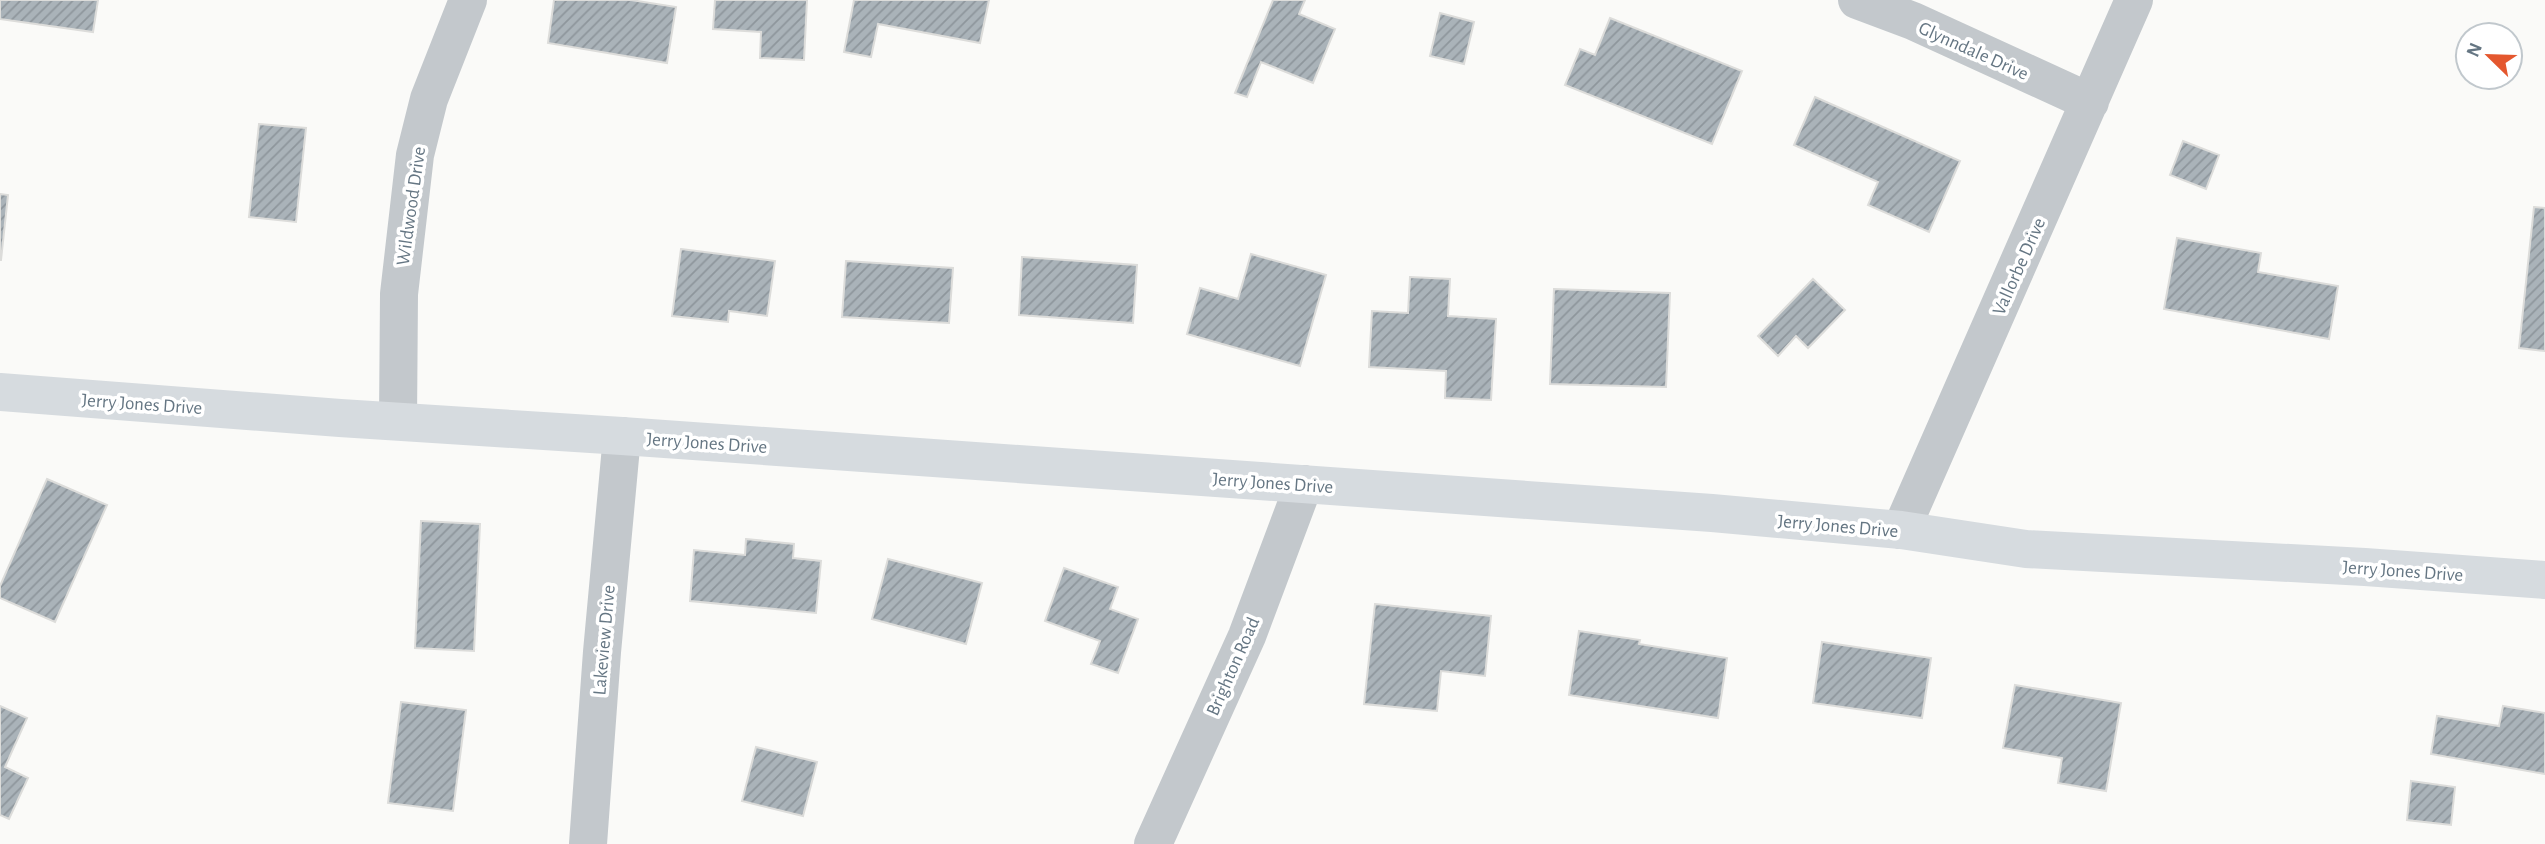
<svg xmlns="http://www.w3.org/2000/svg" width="2545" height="844" font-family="'Alegreya Sans',sans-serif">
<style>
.building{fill:url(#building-hatch);stroke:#dcdcda;stroke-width:2}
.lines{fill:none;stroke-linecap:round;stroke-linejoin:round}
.minor{stroke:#c3c8cc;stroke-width:38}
.major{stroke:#d6dbdf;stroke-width:38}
.labels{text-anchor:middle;stroke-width:7;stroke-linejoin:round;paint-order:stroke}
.street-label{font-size:19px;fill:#657683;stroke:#fff}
</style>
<defs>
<pattern id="building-hatch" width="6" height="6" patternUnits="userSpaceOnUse" patternTransform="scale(1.75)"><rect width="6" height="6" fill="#aab3b9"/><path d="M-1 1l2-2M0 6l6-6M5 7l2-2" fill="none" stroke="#8e969c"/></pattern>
</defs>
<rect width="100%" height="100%" fill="#fafaf8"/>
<path class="building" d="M 0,0 L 98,0 L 93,32 L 0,19 Z
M 554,0 L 631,0 L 676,7 L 667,63 L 548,43 Z
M 715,0 L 807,0 L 804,60 L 760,58 L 761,32 L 713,29 Z
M 854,0 L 989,0 L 980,43 L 878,24 L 871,57 L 844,52 Z
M 1273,0 L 1305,0 L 1299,14 L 1335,29 L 1313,83 L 1261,62 L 1247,97 L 1235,93 Z
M 1440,13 L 1474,22 L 1464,64 L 1430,56 Z
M 1610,18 L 1742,71 L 1712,144 L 1565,85 L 1580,49 L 1595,55 Z
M 1815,97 L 1960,161 L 1929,232 L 1868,205 L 1878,182 L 1794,145 Z
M 259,124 L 306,128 L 296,222 L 249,217 Z
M 2183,141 L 2219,155 L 2206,189 L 2170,175 Z
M 0,194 L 8,195 L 1,260 L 0,260 Z
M 2534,207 L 2545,208 L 2545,351 L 2519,348 Z
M 2177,238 L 2261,253 L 2258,272 L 2338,286 L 2329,339 L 2164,309 Z
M 681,249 L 775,261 L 767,316 L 729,311 L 728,322 L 672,316 Z
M 1251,254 L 1326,275 L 1300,366 L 1187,334 L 1200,288 L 1238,299 Z
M 1022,257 L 1137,265 L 1133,323 L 1019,315 Z
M 846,261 L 953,268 L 949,323 L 842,317 Z
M 1410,277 L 1450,279 L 1448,316 L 1496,319 L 1491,400 L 1445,398 L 1446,371 L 1369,367 L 1372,311 L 1408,313 Z
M 1813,279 L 1845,310 L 1808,348 L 1796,336 L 1778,356 L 1758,336 Z
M 1554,289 L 1670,293 L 1666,387 L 1550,384 Z
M 47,479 L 107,505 L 55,622 L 0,598 L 0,586 Z
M 421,521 L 480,524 L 474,651 L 415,648 Z
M 746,539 L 794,544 L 793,558 L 821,561 L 816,613 L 690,601 L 694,550 L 745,555 Z
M 888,559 L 982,583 L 966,644 L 872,619 Z
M 1064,568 L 1118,587 L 1110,609 L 1138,619 L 1118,673 L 1091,664 L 1100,641 L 1045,621 Z
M 1375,604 L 1491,616 L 1485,676 L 1441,671 L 1437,711 L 1364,704 Z
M 1579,631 L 1640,640 L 1639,644 L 1727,658 L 1718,718 L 1569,695 Z
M 1822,642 L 1931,658 L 1922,718 L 1813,703 Z
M 2015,685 L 2121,703 L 2106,791 L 2058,783 L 2062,758 L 2003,748 Z
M 401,702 L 466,710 L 453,811 L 388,803 Z
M 0,706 L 27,718 L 5,767 L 28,778 L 9,819 L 0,815 Z
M 2503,706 L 2545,713 L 2545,774 L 2431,754 L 2437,716 L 2499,726 Z
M 756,747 L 817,762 L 803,816 L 742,801 Z
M 2411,781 L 2455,787 L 2451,825 L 2407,820 Z"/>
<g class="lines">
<path class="minor" d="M 1857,0 L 1913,21 L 2090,102
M 398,421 L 399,294 L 415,155 L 429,99 L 468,0
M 1901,530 L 2134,0
M 588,844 L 602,652 L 622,436
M 1153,844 L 1247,636 L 1304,484"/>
<path class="major" d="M 0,392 L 340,418 L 622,436 L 1712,513 L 1901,530 L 2026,549 L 2365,567 L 2545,580"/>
</g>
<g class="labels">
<g class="street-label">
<text transform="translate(1974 50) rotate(24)" y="7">Glynndale Drive</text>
<text transform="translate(410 206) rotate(-82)" y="7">Wildwood Drive</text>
<text transform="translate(2018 266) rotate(-66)" y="7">Vallorbe Drive</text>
<text transform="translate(142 403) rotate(4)" y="7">Jerry Jones Drive</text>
<text transform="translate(707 442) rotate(4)" y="7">Jerry Jones Drive</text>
<text transform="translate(1273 482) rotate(4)" y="7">Jerry Jones Drive</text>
<text transform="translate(1838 525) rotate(5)" y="7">Jerry Jones Drive</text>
<text transform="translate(2403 570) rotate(4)" y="7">Jerry Jones Drive</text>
<text transform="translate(603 640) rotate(-85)" y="7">Lakeview Drive</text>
<text transform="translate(1232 666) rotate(-66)" y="7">Brighton Road</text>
</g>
</g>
<g transform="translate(2489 56) rotate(293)"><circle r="33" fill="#ffffff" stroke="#c1c8cd" stroke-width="2"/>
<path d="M0-5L12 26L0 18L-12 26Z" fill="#e4572e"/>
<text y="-10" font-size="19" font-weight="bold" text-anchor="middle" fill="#657683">N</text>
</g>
</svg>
